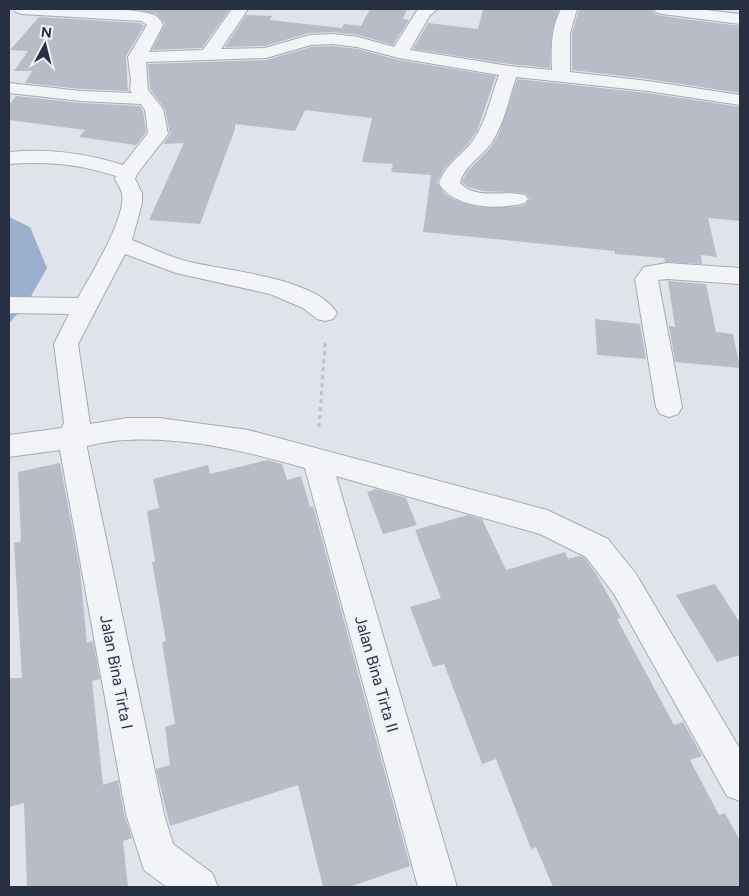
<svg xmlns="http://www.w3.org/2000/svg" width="749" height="896" font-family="Figtree,sans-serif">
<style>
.water{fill:#99afcc}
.building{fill:#b7bcc7}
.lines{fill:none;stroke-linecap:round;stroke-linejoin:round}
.minor-casing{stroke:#a5aab4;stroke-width:2}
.path-far1{stroke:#bec1c9;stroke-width:2.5;stroke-dasharray:3 3;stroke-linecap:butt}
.path{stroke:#bec1c9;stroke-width:3;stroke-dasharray:4 4;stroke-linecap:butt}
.minor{fill:#f3f4f8;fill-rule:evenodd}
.labels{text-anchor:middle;stroke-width:4;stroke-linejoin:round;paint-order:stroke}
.near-street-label{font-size:16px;fill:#273042;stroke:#eff2f7}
</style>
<rect width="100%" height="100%" fill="#e0e3ea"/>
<path class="water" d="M 9,217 L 30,227 L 47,268 L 26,305 L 9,323 Z"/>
<path class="building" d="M 132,9 L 230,9 L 202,48 L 152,50 L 165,24 L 157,14 Z
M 370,9 L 407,9 L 403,19 L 409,20 L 393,45 L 358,35 L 333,32 L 309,33 L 265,46 L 225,47 L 246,15 L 272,16 L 270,20 L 342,28 L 344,24 L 361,26 Z
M 483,9 L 559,9 L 552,31 L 550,68 L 509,64 L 413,49 L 428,23 L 478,29 Z
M 579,9 L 652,9 L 655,14 L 662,16 L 740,26 L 740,93 L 648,79 L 572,70 L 572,33 Z
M 39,17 L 140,23 L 144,26 L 126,56 L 128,91 L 81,89 L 25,83 L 32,71 L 14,71 L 28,51 L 10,50 Z
M 333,46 L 357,49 L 399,60 L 496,76 L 477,131 L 468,144 L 444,169 L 437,183 L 445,194 L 455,200 L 478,207 L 514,207 L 525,205 L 530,199 L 525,193 L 483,191 L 468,187 L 462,182 L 467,172 L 491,147 L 499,133 L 517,79 L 648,93 L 740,107 L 740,221 L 708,218 L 717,257 L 701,255 L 702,264 L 665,262 L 664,258 L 615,254 L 615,251 L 423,232 L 431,175 L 391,172 L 393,164 L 362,162 L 372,118 L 305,110 L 295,131 L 235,124 L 235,129 L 200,224 L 149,220 L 184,143 L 163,144 L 170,134 L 165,109 L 150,89 L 148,64 L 266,60 L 311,47 Z
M 16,96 L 81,103 L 140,106 L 143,111 L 146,132 L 136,145 L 79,137 L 85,130 L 9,120 L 9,105 Z
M 668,281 L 706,284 L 716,332 L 733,334 L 740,368 L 675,362 L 669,326 L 675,327 Z
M 595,319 L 640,324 L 646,359 L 597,355 Z
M 267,460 L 282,464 L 287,480 L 301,476 L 310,507 L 313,506 L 410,866 L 349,887 L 323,887 L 298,785 L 170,826 L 156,769 L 170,765 L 165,727 L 175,724 L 162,642 L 166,641 L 152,562 L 155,562 L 147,511 L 159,508 L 153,479 L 208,465 L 210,474 Z
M 60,463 L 80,570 L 87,643 L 93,641 L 100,679 L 92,681 L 103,785 L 118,780 L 124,814 L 132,838 L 123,841 L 128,887 L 27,887 L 24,803 L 9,807 L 9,678 L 22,678 L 14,543 L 21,541 L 18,472 Z
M 376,489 L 406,498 L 417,525 L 383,534 L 367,492 Z
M 468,515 L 482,519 L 506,570 L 565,552 L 568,559 L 579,556 L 585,558 L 598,577 L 621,618 L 617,619 L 674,725 L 683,722 L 702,756 L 690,760 L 719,815 L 725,813 L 740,841 L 740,887 L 553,887 L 536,847 L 531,849 L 496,759 L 482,764 L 444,664 L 433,667 L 410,607 L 441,598 L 415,530 Z
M 715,584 L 740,623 L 740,655 L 717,662 L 676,595 Z"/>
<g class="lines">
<g class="minor-casing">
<path id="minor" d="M 14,9 C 34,8 144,6 156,16 C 159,17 161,22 163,25 L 149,52 L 203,50 L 232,9 L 248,9 L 221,49 L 265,48 L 310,35 L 333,34 L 358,37 L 394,47 L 418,9 L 438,9 L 430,15 L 410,50 L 509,66 L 552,70 C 551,49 551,28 561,9 L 577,9 L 570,33 L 570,72 L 648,81 L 740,95 L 740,105 L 648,91 L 516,77 C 509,98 505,121 493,140 C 484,156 464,165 460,183 C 477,201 504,189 525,195 L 528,199 L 525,203 C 498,210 456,209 439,184 C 445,163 463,156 474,139 C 487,120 491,96 499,75 L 399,58 L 357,47 L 333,44 L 311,45 L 266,58 L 146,62 L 148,90 L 163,109 L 168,134 L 137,174 L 135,179 L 142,193 L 142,203 L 132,240 C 150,247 167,256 186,261 C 224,271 316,277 337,313 L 333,319 L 325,321 L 317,319 L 303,308 L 270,294 L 176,273 L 125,254 L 78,344 L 90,424 L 127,418 L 159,418 L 248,430 L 547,510 L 608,539 L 636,574 L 740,749 L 740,801 L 727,796 L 614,594 L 586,557 L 540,534 L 336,476 L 457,887 L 418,887 L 305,468 C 249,452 188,437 128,440 C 115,440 100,443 87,446 L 87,448 L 164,814 L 173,844 L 212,873 L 218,887 L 167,887 L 144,870 L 126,814 L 60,450 L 9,457 L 9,435 L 62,428 L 64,422 L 54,344 L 69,314 L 9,313 L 9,297 L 78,298 C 90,276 127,217 122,193 C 121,189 117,183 115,179 L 116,176 C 81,164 46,161 9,164 L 9,152 C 48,148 86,153 123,165 L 148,133 L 145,110 L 141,104 L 81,101 L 9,93 L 9,83 L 81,91 L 132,93 L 130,90 L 131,81 L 128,57 L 147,25 L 141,21 L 22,14 L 16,12 Z
M 654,9 L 697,9 L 740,14 L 740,24 L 662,14 L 656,12 Z
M 667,263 L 740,268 L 740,284 L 667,279 L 658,280 L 682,407 L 678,414 L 669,417 L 660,414 L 656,407 L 635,279 L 644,267 Z"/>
</g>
<path class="path-far1" d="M 325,346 L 325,341"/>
<path class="path" d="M 319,427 L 325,345"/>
<use href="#minor" class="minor"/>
</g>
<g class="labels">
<g class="near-street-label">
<text transform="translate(117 672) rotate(79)" y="6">Jalan Bina Tirta I</text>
<text transform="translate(377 674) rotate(74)" y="6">Jalan Bina Tirta II</text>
</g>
</g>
<rect width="749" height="896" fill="none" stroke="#273042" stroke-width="20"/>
<g transform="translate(45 45) rotate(7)" stroke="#eff2f7" stroke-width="4" paint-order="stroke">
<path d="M0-4L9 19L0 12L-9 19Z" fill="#273042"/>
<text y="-8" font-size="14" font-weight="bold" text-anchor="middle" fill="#273042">N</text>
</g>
</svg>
